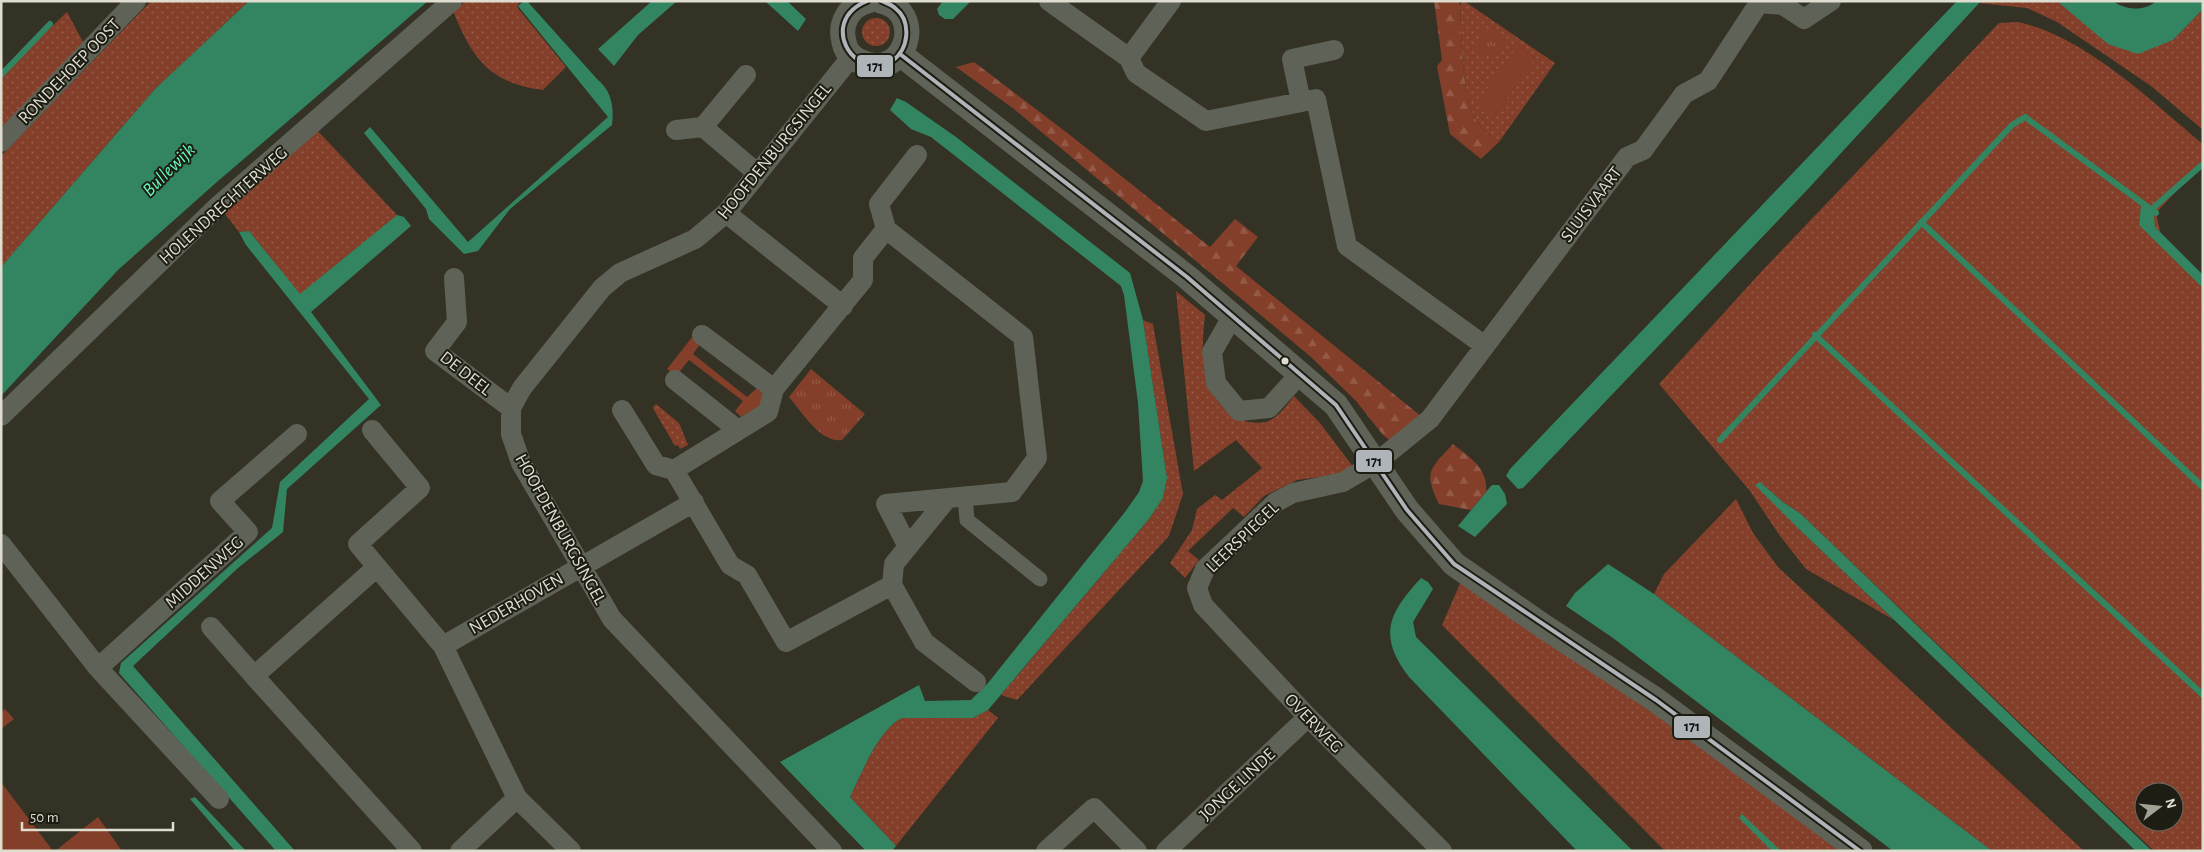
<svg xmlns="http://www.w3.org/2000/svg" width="2204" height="852" font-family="'Alegreya Sans',sans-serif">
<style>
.grass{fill:url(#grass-dots);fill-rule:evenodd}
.forest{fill:url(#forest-firs)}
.park{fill:url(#park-tufts)}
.garden{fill:#833f29}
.water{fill:#338562}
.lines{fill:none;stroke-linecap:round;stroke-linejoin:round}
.stream{stroke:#338562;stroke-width:6}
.pedestrian{stroke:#5f6256;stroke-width:15}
.minor{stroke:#5f6256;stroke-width:20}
.tertiary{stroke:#5f6256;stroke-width:25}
.bus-1-casing{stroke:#1e1d13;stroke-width:8}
.bus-1{stroke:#afb4b9;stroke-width:4}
.bus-dot{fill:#dfddcf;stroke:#1e1d13;stroke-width:2}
.labels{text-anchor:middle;stroke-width:4;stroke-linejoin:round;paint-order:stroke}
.street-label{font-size:18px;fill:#dfddcf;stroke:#1e1d13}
.water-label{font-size:19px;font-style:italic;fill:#64fdbd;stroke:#1e1d13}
.line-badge{stroke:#1e1d13;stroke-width:2}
.pale-badge-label{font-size:14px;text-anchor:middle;font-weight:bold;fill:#111}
</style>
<defs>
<pattern id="grass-dots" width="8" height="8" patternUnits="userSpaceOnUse" patternTransform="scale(1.25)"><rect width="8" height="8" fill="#833f29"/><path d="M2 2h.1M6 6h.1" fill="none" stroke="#945a47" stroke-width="1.8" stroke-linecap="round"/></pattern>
<pattern id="forest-firs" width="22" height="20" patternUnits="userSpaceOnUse" patternTransform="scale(1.25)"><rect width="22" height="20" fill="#833f29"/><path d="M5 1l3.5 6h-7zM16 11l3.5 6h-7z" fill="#945a47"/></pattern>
<pattern id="park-tufts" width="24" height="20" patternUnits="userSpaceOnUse" patternTransform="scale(1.25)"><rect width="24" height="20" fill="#833f29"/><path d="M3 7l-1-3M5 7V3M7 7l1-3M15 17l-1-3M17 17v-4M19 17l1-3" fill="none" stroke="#945a47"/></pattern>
</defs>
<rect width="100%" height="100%" fill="#333225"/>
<path class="grass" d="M 151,1 L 249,1 L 156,88 L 1,267 L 1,156 Z
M 466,1 L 520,1 L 517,7 L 566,67 L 543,90 C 489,83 472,58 453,11 Z
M 1464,1 L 1555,63 L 1499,142 C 1493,137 1484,131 1479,124 C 1461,104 1462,34 1460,5 Z
M 1981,1 L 2057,1 L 2068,10 L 2173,40 L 2203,9 L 2203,130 L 2151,86 L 2057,22 L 2027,8 L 1979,3 Z
M 67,12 L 83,42 L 1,131 L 1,75 Z
M862 32a14 14 0 1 1 28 0a14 14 0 1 1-28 0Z
M 2018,22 C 2085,36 2151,101 2203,144 L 2203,162 L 2156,213 L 2162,240 L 2203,279 L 2203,851 L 2154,851 L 1801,514 L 1783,502 L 1760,482 L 1800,530 L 1894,620 L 1806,569 L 1780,536 L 1750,491 L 1659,384 L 1762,271 L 1999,23 ZM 2144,792 L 2174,792 L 2174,822 L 2144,822 Z
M 316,129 L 397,215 L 300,295 L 249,231 L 239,232 L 222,210 Z
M 1176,291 L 1205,315 C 1203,335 1201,353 1205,373 C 1211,400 1235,428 1266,422 C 1277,419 1287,405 1294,396 L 1320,423 L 1357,472 L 1297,480 L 1264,496 L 1244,517 L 1233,508 L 1188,551 L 1199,560 L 1185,578 L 1170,563 L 1192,530 L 1197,509 L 1215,495 L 1222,500 L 1262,468 L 1236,440 L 1194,471 Z
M 1143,320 L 1153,324 L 1183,494 L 1169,536 L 1017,700 L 1001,695 L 1149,519 L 1163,498 L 1167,478 Z
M 656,404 L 679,423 L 688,445 L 680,449 L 678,445 L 675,446 L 654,410 L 653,407 Z
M 1736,499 L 1753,533 L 1778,567 L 2084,851 L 1992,851 L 1654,594 L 1664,574 Z
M 1462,579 L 1486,592 L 1849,851 L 1665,851 L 1442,625 Z
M 988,710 L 998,718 L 896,846 L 850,797 C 862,773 878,730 902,718 L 973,718 Z"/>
<path class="forest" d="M 1434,1 L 1458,1 L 1460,5 C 1462,34 1461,104 1479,124 C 1484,131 1493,137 1499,142 L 1481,159 L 1450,134 L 1437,66 L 1442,60 Z
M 974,62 L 1070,135 L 1210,247 L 1235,219 L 1258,237 L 1236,266 L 1422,417 L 1392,442 L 1383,435 L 1356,401 L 1311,357 L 1014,109 L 956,67 Z
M 1453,444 C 1470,458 1488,468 1486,491 L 1492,485 L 1471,510 L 1439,504 C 1423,471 1430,469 1453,444 Z
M 5,709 L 14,719 L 1,729 L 1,713 Z"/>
<path class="park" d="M 1483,26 L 1506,41 L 1501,52 L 1490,57 L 1475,49 Z
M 811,369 L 865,414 L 842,440 C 820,443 803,413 789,397 Z"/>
<path class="garden" d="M 1518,45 L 1536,58 L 1495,115 L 1477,103 Z
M 693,336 L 701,343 L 693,354 L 747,397 L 758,387 L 764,393 L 766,402 L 741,417 L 735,411 L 743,401 L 689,360 L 676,376 L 667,369 Z
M 1,782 L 53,851 L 1,851 Z
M 98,817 L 122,851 L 55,851 Z"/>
<path class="water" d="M 249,1 L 428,1 L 218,181 L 118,270 L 1,396 L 1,267 L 156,88 Z
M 524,1 L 527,1 L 597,79 C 612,91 614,107 612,125 L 510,209 L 478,251 L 464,254 L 429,219 L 426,209 L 364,133 L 370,127 L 468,242 L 608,117 L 518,6 Z
M 652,1 L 677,1 L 638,35 L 614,66 L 598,49 Z
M 765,1 L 787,1 L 806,19 L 798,31 Z
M 943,1 L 971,1 L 953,19 L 945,19 L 939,15 L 937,9 Z
M 1957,1 L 1981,1 L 1808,189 L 1523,488 L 1518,489 L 1506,476 L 1510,469 Z
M 2057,1 L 2113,1 C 2125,10 2145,12 2156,1 L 2203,1 L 2203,9 L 2173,40 L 2138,54 L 2108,44 Z
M 897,98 L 906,102 L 956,137 L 1130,273 L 1143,320 L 1167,478 L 1163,498 L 1149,519 L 988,710 L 973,718 L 902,718 C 878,730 862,773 850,797 L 896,846 L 892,851 L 866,851 L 780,762 L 919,685 L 925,701 L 971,700 L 988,683 L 1125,512 L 1139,492 L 1143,481 L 1138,403 L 1124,295 L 1121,286 L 931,137 L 911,129 L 890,110 Z
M 2141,206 L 2153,208 L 2155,227 L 2203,275 L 2203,288 L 2139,225 Z
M 397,215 L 404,217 L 411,226 L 311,312 L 381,405 L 287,489 L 283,532 L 238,568 L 133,666 L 295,851 L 276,851 L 119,673 L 121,663 L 272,528 L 280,482 L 369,399 L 246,245 L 239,232 L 249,231 L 300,294 Z
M 1760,482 L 1783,502 L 1801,514 L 2152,851 L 2136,851 L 1800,530 L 1755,485 Z
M 1492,485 L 1499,485 L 1505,494 L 1507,504 L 1475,537 L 1458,526 Z
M 1608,564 L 1654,594 L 1992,851 L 1893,851 L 1613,638 L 1566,606 L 1575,593 Z
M 1421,578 L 1428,582 L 1433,589 L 1413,622 L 1416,637 L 1633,851 L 1577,851 L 1409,677 C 1377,635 1389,613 1421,578 Z
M 195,797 L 246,851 L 235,851 L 190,799 Z
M 1742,814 L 1781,851 L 1772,851 L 1739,818 Z"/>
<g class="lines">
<path class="stream" d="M 1,75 L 50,24
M 2153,208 L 2203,164
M 1921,222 L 2203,487
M 1815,335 L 2203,695
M 1720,440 L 2012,125 L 2025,117 L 2156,213"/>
<path class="pedestrian" d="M 965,498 L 967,520 L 1040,579"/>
<path class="minor" d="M 1049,1 L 1129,58 L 1136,73 L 1206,121 L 1316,99 L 1347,246 L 1485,346
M 1129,58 L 1171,1
M 746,75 L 703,127 L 757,173
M 1301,102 L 1292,59 L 1334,50
M 676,130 L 703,127
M 1,142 L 136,1
M 726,213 L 843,306
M 886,229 L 1023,337 L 1037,458 L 1012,492 L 886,504 L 908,547
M 454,278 L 457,322 L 435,351 L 511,408
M 1232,317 L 1212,352 L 1216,383 L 1239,411 L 1269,408 L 1299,375
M 702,335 L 774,389
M 675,380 L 738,430
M 622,410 L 656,465 L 674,470 L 730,565 L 747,575 L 786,642 L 892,585
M 1,416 L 218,206 L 452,1
M 372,430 L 420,488 L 358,544 L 377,567
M 674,470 L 768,412 L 774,389 L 863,280 L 863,258 L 886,229 L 879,204 L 917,155
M 946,500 L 894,564 L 892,585 L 924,642 L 976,682
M 1,544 L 98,668 L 219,799
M 211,627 L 254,676
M 443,646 L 517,798
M 98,668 L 248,532 L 220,501 L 297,434
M 412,851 L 254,676 L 377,567 L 443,646 L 694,502
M 460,851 L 517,798 L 571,851
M 832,851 L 612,619 L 521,463 L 511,434 L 511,408 L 522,388 L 602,288 L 620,273 L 695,239 L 726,213 L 852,56
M 1046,851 L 1094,808 L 1137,851
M 1166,851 L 1308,717
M 1442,851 L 1308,717 L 1203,605 L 1197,588 L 1205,569 L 1276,502 L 1293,493 L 1343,482 L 1377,462 L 1430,419 L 1627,157 L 1643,150 L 1684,94 L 1708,81 L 1759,3 L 1783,5 L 1804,19 L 1831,1"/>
<path class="tertiary" d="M 868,1 C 849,6 839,23 844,42 C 846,53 854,60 864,63 C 907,79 926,11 881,1
M 900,54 L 1187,277 L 1336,405 L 1407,510 L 1454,564 L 1543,626 L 1656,700 L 1860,851"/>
<g class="bus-1-casing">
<path id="bus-1" d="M 867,1 C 855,6 845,14 843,28 C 840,54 869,76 892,61 C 909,50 912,21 895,8 C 892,5 886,3 882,1
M 900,54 L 1187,277 L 1336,405 L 1407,510 L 1454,564 L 1656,700 L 1860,851"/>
</g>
<use href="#bus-1" class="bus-1"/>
</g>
<circle class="bus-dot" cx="1285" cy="361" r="4.5"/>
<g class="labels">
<g class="street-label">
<text transform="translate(69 71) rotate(-46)" y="6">RONDEHOEP OOST</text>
<text transform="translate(774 151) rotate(-51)" y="6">HOOFDENBURGSINGEL</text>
<text transform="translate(1591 204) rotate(-53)" y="6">SLUISVAART</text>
<text transform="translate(223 205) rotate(-42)" y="6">HOLENDRECHTERWEG</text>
<text transform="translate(466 373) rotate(38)" y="6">DE DEEL</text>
<text transform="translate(561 529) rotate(61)" y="6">HOOFDENBURGSINGEL</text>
<text transform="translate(1242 537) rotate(-44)" y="6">LEERSPIEGEL</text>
<text transform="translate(204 572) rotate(-42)" y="6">MIDDENWEG</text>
<text transform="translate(516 603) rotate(-30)" y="6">NEDERHOVEN</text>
<text transform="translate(1314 723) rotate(46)" y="6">OVERWEG</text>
<text transform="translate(1237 784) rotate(-43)" y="6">JONGE LINDE</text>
</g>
<g class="water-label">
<text transform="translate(168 169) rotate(-45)" y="7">Bullewijk</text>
</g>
</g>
<g class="line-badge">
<rect x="856" y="54" width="38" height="24" rx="5" fill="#afb4b9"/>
<rect x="1355" y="449" width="38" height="24" rx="5" fill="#afb4b9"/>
<rect x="1673" y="715" width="38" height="24" rx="5" fill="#afb4b9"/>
</g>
<g class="pale-badge-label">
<text x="875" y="71">171</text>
<text x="1374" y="466">171</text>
<text x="1692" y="731">171</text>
</g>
<rect width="2204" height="852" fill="none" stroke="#dfddcf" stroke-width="5"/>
<g transform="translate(2159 807) rotate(74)"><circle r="24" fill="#1e1d13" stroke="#6b6a5e"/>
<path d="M0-4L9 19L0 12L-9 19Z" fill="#a3a194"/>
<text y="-8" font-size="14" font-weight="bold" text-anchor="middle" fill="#dfddcf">N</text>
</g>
<path d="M22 822v8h151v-8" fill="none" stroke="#dfddcf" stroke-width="2.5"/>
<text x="30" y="822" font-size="15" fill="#dfddcf" stroke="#1e1d13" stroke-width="4" paint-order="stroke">50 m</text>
</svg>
